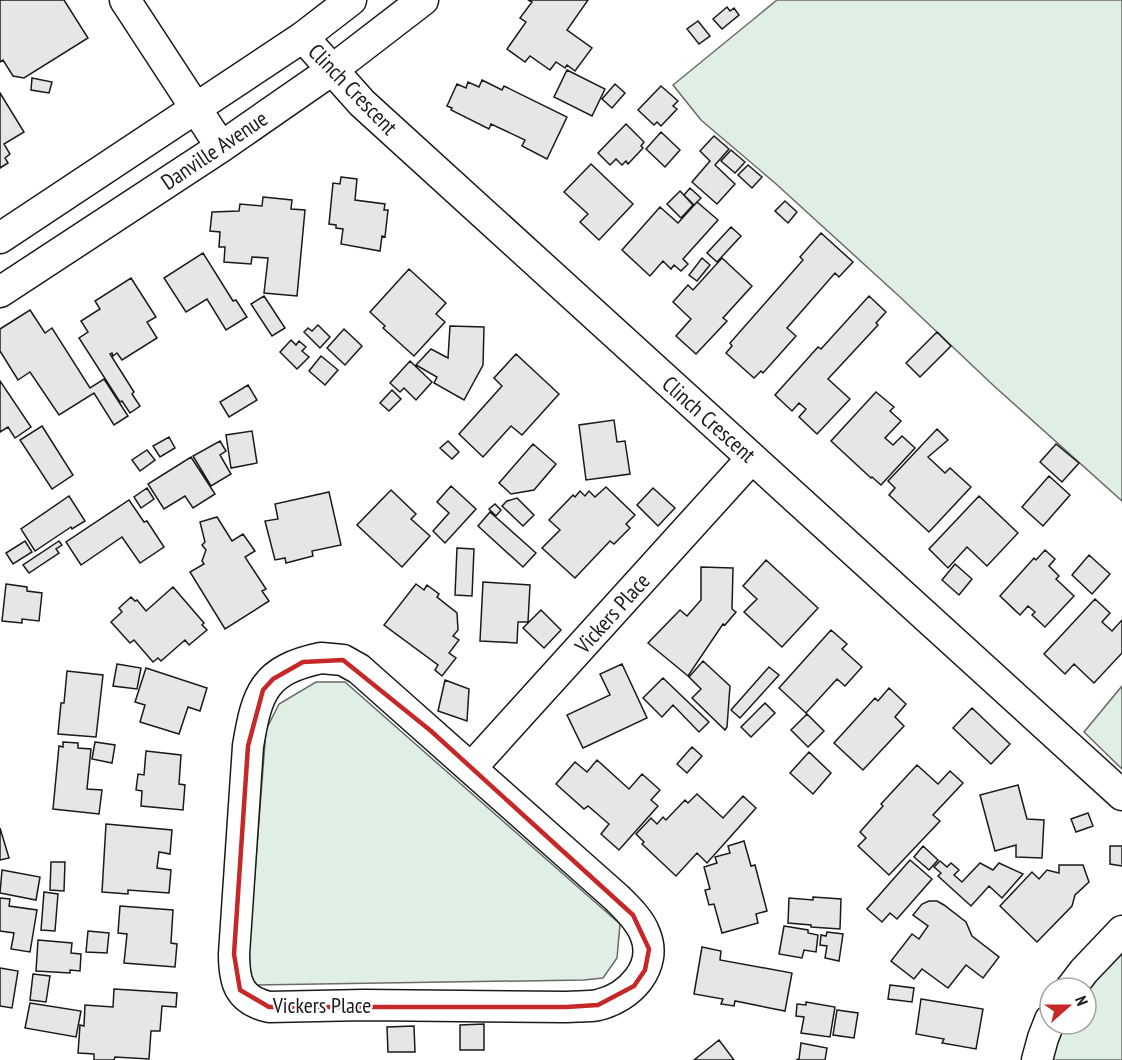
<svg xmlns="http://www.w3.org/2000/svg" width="1122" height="1060" font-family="'PT Sans Narrow',sans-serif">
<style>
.green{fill:#e0efe3;stroke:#6a6a6a;stroke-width:1.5}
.building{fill:#e6e6e6;stroke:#1a1a1a;stroke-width:1.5}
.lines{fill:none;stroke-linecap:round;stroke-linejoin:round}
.minor-casing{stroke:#1a1a1a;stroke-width:33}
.minor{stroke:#fff;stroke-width:30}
.marked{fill:none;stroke:#c62828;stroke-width:4.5;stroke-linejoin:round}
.labels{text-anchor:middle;stroke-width:4.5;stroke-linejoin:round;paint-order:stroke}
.street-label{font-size:22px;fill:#1a1a1a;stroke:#fff}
</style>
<rect width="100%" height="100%" fill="#fff"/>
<path class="green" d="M 777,0 L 1122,0 L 1122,501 L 994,386 L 900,297 L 775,183 L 701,120 L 673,85 Z
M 316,682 L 345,682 L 620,924 L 617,958 L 603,978 L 584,980 L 251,985 L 249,949 L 266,730 L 279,704 Z
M 1122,686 L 1122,769 L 1084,732 Z
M 1122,947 L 1122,1060 L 1050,1060 L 1061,1024 L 1086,1024 L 1086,990 Z"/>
<path class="building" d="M 0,0 L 64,0 L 88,38 L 24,78 L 13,76 L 3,60 L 0,62 Z
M 528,0 L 588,0 L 567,30 L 592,48 L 575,71 L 567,65 L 565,68 L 556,62 L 550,70 L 530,56 L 525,62 L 507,49 L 526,22 L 520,18 L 532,2 Z
M 727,7 L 730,11 L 734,8 L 739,15 L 722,29 L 713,19 Z
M 698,21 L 710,36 L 699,44 L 687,29 Z
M 567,70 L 605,89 L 592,116 L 554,97 Z
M 32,78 L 52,82 L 49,93 L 31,90 Z
M 482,80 L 502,90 L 504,86 L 567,117 L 547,159 L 522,146 L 525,140 L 491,124 L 489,129 L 451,110 L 452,108 L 447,106 L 457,84 L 466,88 L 468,82 L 479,87 Z
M 615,84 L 625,93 L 612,108 L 602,99 Z
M 661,86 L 678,101 L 673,106 L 677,109 L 661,126 L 657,122 L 654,125 L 638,110 Z
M 0,93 L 24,132 L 4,144 L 10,154 L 5,158 L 8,163 L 0,168 Z
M 626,124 L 644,142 L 641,146 L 643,148 L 628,164 L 626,161 L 622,165 L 616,159 L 610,165 L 598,153 Z
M 661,132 L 680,150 L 665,167 L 646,149 Z
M 714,136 L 729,149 L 715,165 L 735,184 L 717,204 L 692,182 L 710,161 L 700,151 Z
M 731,150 L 745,162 L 735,173 L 721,161 Z
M 591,164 L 633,204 L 599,240 L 580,222 L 588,214 L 564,192 Z
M 748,165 L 762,177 L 752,188 L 738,175 Z
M 341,177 L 357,179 L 355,200 L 385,204 L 384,210 L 388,210 L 385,237 L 382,236 L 380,251 L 341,244 L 343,229 L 336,228 L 336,225 L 329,224 L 333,183 L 340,184 Z
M 690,188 L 701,198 L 694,205 L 684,195 Z
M 680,191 L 693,205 L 681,218 L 667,204 Z
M 263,197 L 292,200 L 291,209 L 305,210 L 297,296 L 264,293 L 268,258 L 252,257 L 251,264 L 224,262 L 225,247 L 219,247 L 220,232 L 210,231 L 212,212 L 239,211 L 240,204 L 262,206 Z
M 785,201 L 797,212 L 788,223 L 775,211 Z
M 697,202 L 718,220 L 683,259 L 688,264 L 681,271 L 674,265 L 671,269 L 663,261 L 650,276 L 622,250 L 660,207 L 678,223 Z
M 731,227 L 741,236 L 717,262 L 707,253 Z
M 821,233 L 853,262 L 839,277 L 835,273 L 787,328 L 796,336 L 763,373 L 761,371 L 754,378 L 726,353 L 732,346 L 730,343 L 803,260 L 800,257 Z
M 203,253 L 233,301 L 236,300 L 247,317 L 226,330 L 207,299 L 186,312 L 164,278 Z
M 702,258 L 710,265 L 697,281 L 689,275 Z
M 722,258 L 752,286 L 723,318 L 727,321 L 696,354 L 676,336 L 691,319 L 673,302 L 688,285 L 693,290 Z
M 409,269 L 446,303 L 436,314 L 445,322 L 414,356 L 383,328 L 385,326 L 370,312 Z
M 131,278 L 156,317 L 147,322 L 157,338 L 122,360 L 117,353 L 113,356 L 112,353 L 110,354 L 134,392 L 132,394 L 140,406 L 130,413 L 122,401 L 120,402 L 79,338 L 88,332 L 81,321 L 100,309 L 95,301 Z
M 264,296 L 285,328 L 272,336 L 251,304 Z
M 869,296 L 886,312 L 876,323 L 878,325 L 828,379 L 850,399 L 817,434 L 799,417 L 806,409 L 799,403 L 792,411 L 775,395 L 818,347 L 821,349 Z
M 30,310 L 45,333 L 52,328 L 90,388 L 104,379 L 128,416 L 114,425 L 94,393 L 59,415 L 30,372 L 18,380 L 0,351 L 0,329 Z
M 318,325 L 330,337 L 320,348 L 304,332 L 308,328 L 312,331 Z
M 450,326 L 484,327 L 483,365 L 464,400 L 434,383 L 437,377 L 416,365 L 431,349 L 448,358 Z
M 344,329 L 362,346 L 345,365 L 327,348 Z
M 937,332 L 951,346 L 920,377 L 906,363 Z
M 291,340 L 296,345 L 299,341 L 306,347 L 302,351 L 309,357 L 297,369 L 280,352 Z
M 516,354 L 559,394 L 522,435 L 511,426 L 483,457 L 459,434 L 502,386 L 494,378 Z
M 321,356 L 338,370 L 325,385 L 309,371 Z
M 410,361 L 432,382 L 416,400 L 404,388 L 400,392 L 390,383 Z
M 0,381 L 31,427 L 15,438 L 8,427 L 0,432 Z
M 248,385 L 257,400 L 229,417 L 220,402 Z
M 392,390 L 401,399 L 389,411 L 380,403 Z
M 876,392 L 894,407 L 890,411 L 901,421 L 885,438 L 893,445 L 902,436 L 915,448 L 881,485 L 872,477 L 871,478 L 831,441 Z
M 614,420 L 617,442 L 625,441 L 630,474 L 586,480 L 579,425 Z
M 42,426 L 73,475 L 52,489 L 20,440 Z
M 937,429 L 948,440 L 928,457 L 945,473 L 950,468 L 971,487 L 929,532 L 889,495 L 895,488 L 888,481 Z
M 252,431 L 257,463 L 231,468 L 226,435 Z
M 169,437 L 175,448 L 160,457 L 153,446 Z
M 220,441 L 226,451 L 220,455 L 231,474 L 211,486 L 193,456 Z
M 448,441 L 459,452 L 452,459 L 440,448 Z
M 533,444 L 556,464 L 534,490 L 511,494 L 499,483 Z
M 1056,444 L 1079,463 L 1062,482 L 1040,462 Z
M 147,450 L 155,460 L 140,471 L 132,460 Z
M 191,457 L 215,494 L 193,508 L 185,496 L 164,509 L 148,484 Z
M 1049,476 L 1070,495 L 1043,526 L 1022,507 Z
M 451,486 L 476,509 L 445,543 L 433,531 L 449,513 L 437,502 Z
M 606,487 L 635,515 L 626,524 L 630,528 L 614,544 L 610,541 L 575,578 L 542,548 L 560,530 L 549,520 L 573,495 L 575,497 L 580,491 L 585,496 L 589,491 L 595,497 Z
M 147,488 L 154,499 L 141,508 L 134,497 Z
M 653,488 L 675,508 L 658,526 L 637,505 Z
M 391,490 L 416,514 L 411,519 L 430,536 L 402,567 L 357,525 Z
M 329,492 L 341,545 L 312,551 L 313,556 L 286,563 L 285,558 L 275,560 L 265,521 L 278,519 L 275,504 Z
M 69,496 L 85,521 L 72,529 L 71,527 L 35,551 L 21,529 Z
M 979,496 L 1018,533 L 987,566 L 967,547 L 948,568 L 929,549 Z
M 517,498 L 534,515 L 523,526 L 502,506 L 507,501 Z
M 129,500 L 144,522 L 147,521 L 164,547 L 140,563 L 122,537 L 81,565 L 66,542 Z
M 495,504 L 501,510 L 496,516 L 489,509 Z
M 490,512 L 536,553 L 523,567 L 478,526 Z
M 217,517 L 232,541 L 243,534 L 255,551 L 245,557 L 266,589 L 262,591 L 269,601 L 225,629 L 190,572 L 204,564 L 202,561 L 206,550 L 202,545 L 205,542 L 200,522 Z
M 25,541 L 32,552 L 13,564 L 6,553 Z
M 59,541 L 62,545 L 56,549 L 59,553 L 29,573 L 23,565 Z
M 457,548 L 474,549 L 472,596 L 455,595 Z
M 1045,550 L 1055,559 L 1049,566 L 1059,576 L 1056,579 L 1074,596 L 1045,627 L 1032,615 L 1035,612 L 1028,606 L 1020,615 L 1000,596 L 1034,558 L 1036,560 Z
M 1089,555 L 1110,574 L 1092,594 L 1072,575 Z
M 766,560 L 818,608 L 782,647 L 744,612 L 757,599 L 743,586 Z
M 955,564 L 972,579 L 959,595 L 942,580 Z
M 701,567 L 733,568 L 732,609 L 736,612 L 725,625 L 723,624 L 688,676 L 648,643 L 680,610 L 687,616 L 701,600 Z
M 483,582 L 530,585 L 528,622 L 518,622 L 517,643 L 480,641 Z
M 6,584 L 27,587 L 27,591 L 42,593 L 39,621 L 22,619 L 22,623 L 2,621 Z
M 416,584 L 424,590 L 427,585 L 439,594 L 437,597 L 457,613 L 458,630 L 453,636 L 459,640 L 449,653 L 456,658 L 442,676 L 435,670 L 438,665 L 384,625 Z
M 173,587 L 204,623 L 202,625 L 207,630 L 189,645 L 185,640 L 161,661 L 158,658 L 153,662 L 134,640 L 130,643 L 111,622 L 122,612 L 119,608 L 131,597 L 135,601 L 137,600 L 146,611 Z
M 1095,599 L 1110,613 L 1102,622 L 1112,631 L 1122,620 L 1122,653 L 1094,683 L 1074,664 L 1065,674 L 1044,654 Z
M 541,610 L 561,630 L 544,648 L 523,628 Z
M 831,630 L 847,644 L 842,649 L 862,667 L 845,686 L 837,679 L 806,713 L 779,688 Z
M 703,661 L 730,686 L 727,727 L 725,730 L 692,698 L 701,689 L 689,677 Z
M 117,664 L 141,668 L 137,689 L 113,686 Z
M 622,664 L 647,718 L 583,748 L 567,715 L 610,695 L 600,674 Z
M 769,667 L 779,675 L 740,718 L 731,710 Z
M 146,668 L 207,688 L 200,711 L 188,707 L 179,734 L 140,722 L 145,705 L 135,702 Z
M 67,671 L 103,675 L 96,737 L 58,734 L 61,703 L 64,703 Z
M 663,678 L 709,722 L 699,732 L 673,705 L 662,717 L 643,698 Z
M 445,680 L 469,689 L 467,721 L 438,711 Z
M 889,688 L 906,704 L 895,717 L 904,726 L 863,770 L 834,743 L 875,698 L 878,701 Z
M 765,703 L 775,713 L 751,737 L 741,727 Z
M 972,708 L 1010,744 L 991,764 L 953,728 Z
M 807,714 L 824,731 L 808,747 L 791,730 Z
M 63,742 L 78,743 L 78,748 L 91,749 L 87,789 L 102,790 L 99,814 L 53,809 L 59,746 L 63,747 Z
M 95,742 L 115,745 L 112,763 L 92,759 Z
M 692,747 L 702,756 L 687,773 L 677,764 Z
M 146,751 L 181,755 L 179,784 L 185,785 L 183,810 L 141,806 L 142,791 L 136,790 L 138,774 L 144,775 Z
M 809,752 L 831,773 L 813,794 L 790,773 Z
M 597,760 L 629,789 L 642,774 L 660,790 L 651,800 L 658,806 L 619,850 L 601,834 L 609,824 L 588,806 L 584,809 L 556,784 L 575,762 L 587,772 Z
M 917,765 L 938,784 L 950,771 L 963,783 L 933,815 L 940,821 L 889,875 L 858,846 L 866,838 L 860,832 L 883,806 L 881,804 Z
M 1018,785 L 1027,819 L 1044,820 L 1042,858 L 1016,857 L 1016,845 L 995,851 L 980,795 Z
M 697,794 L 723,818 L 743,796 L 756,808 L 707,863 L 697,853 L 676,876 L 642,844 L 644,842 L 636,834 L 651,818 L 657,824 L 663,817 L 666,820 L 685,800 L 688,803 Z
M 1088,813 L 1093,826 L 1076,832 L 1071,819 Z
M 106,824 L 172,830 L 170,854 L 159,852 L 157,868 L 171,870 L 169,893 L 128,890 L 128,894 L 102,892 Z
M 0,828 L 9,858 L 0,860 Z
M 744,841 L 751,866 L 755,865 L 767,911 L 756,914 L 758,923 L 722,933 L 714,904 L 709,905 L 705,890 L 710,889 L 704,867 L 717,863 L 715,857 L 730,853 L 728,846 Z
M 923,846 L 938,860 L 929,870 L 914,857 Z
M 1110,846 L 1122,846 L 1122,866 L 1110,864 Z
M 910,860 L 932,879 L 897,919 L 890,913 L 882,922 L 867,909 Z
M 940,861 L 947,867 L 951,863 L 959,870 L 954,875 L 962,882 L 980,863 L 993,870 L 999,863 L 1023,874 L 1002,898 L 989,886 L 971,906 L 938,876 L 941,873 L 934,867 Z
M 51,862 L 65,862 L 64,891 L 50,890 Z
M 1059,865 L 1083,865 L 1089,882 L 1075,895 L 1072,906 L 1037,942 L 1000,906 L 1032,872 L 1039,879 L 1047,870 L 1059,873 Z
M 2,870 L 40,877 L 36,900 L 0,893 Z
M 44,892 L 58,894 L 55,931 L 41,930 Z
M 813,897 L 841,899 L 840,929 L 811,927 L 811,925 L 788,923 L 789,898 L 813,900 Z
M 0,898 L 10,899 L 9,906 L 37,910 L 30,952 L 11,949 L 14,933 L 0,931 Z
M 929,901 L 937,901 L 944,905 L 966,922 L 972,936 L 999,957 L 983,978 L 966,965 L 948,988 L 922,969 L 914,979 L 891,961 L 912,934 L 919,939 L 928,926 L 913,915 L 922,904 Z
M 120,906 L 173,910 L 171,943 L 177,944 L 175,967 L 124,963 L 127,934 L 118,933 Z
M 784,926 L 808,930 L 808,933 L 818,935 L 816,952 L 804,950 L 802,958 L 779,954 Z
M 88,931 L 109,933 L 107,953 L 86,952 Z
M 827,932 L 843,934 L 839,961 L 825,958 L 827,946 L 820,945 L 821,935 L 826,936 Z
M 38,940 L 72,943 L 71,953 L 81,954 L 80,971 L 70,970 L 70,973 L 36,971 Z
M 702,947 L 721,951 L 720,960 L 792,973 L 785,1011 L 735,1001 L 734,1006 L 721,1004 L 723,999 L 694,994 Z
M 0,968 L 18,971 L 12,1008 L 0,1006 Z
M 33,974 L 50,976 L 46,1002 L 30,1000 Z
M 890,985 L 914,988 L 912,1002 L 888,999 Z
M 114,989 L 177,993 L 176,1007 L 162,1006 L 160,1031 L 151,1031 L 149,1059 L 115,1057 L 114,1060 L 94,1060 L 94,1054 L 78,1053 L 80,1025 L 84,1026 L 85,1005 L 113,1007 Z
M 921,999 L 983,1009 L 976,1049 L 942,1043 L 944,1039 L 916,1034 Z
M 806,1002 L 835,1007 L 830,1037 L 801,1033 L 804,1017 L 796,1016 L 797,1004 L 806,1005 Z
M 30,1003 L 81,1011 L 76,1037 L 25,1028 Z
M 837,1010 L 858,1013 L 854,1038 L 833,1035 Z
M 484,1024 L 484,1050 L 460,1050 L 460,1025 Z
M 414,1026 L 415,1052 L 388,1052 L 387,1027 Z
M 719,1040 L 734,1060 L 694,1060 Z
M 801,1043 L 827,1048 L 825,1060 L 796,1060 L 799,1059 Z"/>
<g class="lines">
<g class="minor-casing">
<path id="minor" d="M 125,0 L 221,147
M 303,37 L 362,103 L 1122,795
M 0,238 L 303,37 L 351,0
M 0,292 L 221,147 L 332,70 L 423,0
M 321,658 L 343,660 L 359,669 L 617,898 C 627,908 640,920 645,934 C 659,967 629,998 598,1005 C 588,1007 576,1006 566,1007 L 364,1005 L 269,1007 C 239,1000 234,983 234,954 L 248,746 C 257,692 264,670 321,658 Z
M 472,767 L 752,458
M 1071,988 L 1084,971 L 1122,931
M 1037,1060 L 1043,1038 L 1050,1020"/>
</g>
<use href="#minor" class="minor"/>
</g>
<path class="marked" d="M 343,660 L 431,731 L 633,915 L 649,949 L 645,970 L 634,986 L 598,1005 L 566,1007 L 269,1007 L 240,990 L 234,954 L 248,746 L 263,690 L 273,679 L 303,662 Z"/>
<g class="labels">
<g class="street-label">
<text transform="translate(353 89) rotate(46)" y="8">Clinch Crescent</text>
<text transform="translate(214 150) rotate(-34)" y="8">Danville Avenue</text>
<text transform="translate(709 419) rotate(42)" y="8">Clinch Crescent</text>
<text transform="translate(612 613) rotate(-48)" y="8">Vickers Place</text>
<text x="322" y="1013">Vickers Place</text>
</g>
</g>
<g transform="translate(1068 1006) rotate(69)"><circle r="28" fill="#ffffff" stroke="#a3a3a3" stroke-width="1.5"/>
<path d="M0-4.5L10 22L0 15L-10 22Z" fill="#c62828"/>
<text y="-9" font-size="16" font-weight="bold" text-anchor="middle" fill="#1a1a1a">N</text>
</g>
</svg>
